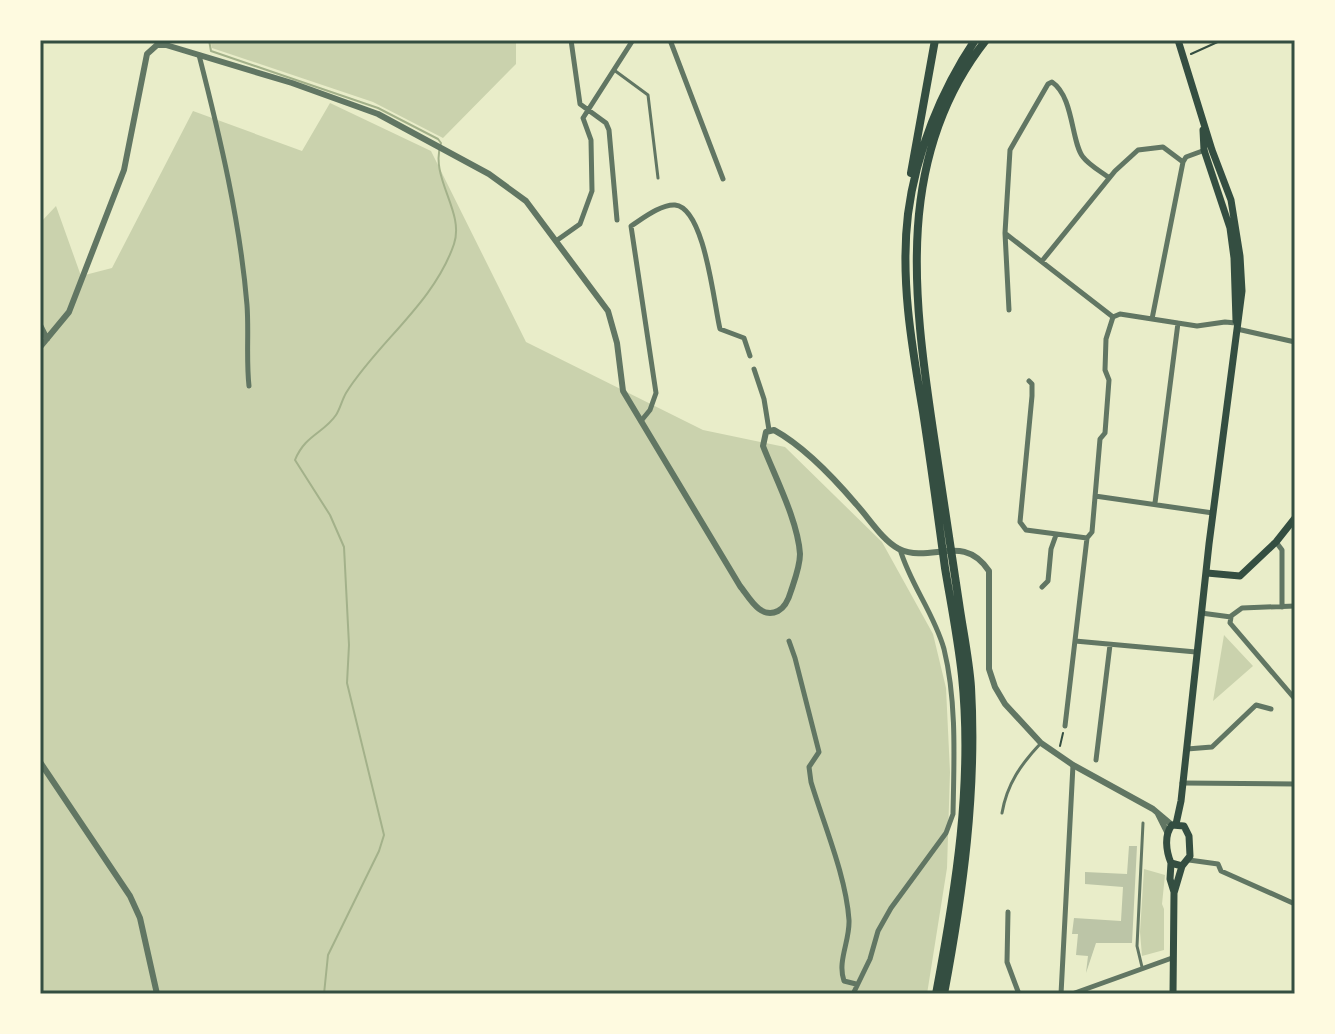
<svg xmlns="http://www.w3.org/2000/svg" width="1335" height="1034" font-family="Commissioner,sans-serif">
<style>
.green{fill:#cad2ad}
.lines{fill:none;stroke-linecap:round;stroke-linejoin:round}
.stream{stroke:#a3b18a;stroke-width:2}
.building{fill:#bcc5a7}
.path{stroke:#344e41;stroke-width:2}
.service{stroke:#617663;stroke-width:3}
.minor{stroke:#617663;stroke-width:5}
.tertiary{stroke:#617663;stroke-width:6}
.secondary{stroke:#344e41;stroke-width:7}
.trunk{stroke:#344e41;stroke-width:8}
.neatline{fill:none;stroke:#344e41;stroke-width:3}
</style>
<rect width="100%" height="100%" fill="#e9edc9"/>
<path class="green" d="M 210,40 L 516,40 L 516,64 L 443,138 L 373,102 L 212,48 Z
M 330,103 L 431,151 L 526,342 L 703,430 L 785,447 L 882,542 L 933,634 L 946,688 L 950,772 L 947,868 L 927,994 L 40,994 L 40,223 L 56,206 L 81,276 L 112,268 L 193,111 L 302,151 Z
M 1224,635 L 1253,666 L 1213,701 Z
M 1144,869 L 1165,875 L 1162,904 L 1164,909 L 1164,950 L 1142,956 L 1140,932 Z"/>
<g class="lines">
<path class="stream" d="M 209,40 L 211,51 L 378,108 L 438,139 L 441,143 C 429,178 465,211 454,244 C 434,303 377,343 346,393 C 342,400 340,409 336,415 C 324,433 305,435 295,460 L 330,515 L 344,547 L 349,645 L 347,683 L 384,835 L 379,851 L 328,955 L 324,994"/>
</g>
<path class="building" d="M 1129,846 L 1137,846 L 1132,943 L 1096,943 L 1086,973 L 1088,956 L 1076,955 L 1078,934 L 1072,934 L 1074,918 L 1121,921 L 1123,887 L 1085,884 L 1085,872 L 1127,874 Z"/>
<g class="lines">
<path class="path" d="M 1191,54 L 1222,40
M 1060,746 L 1063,733"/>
<path class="service" d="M 614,70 L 648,95 L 658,178
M 1002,813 C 1007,784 1021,764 1041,743
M 1142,967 L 1137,946 L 1143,823"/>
<path class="minor" d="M 571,40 L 580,104 L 606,123 L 609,130 L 617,220
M 670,40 L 723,179
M 199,55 C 220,137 240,221 247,305 C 249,332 246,359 249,386
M 1006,234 L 1113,317 L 1120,314 L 1197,326 L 1225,322 L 1236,323
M 556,241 L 580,224 L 592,191 L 591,140 L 583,118 L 633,40
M 1042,261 L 1115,171 L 1138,150 L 1163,147 L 1183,162 L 1186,157 L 1205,150
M 1009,310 L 1005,233 L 1010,150 L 1048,84 L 1052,82 C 1074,97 1071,142 1083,157 C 1089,165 1100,171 1108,177
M 1152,319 L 1183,162
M 1237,329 L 1295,342
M 754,369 L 764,399 L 769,430
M 1029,381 L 1032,384 L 1032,396 L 1020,522 L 1026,530 L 1087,538
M 641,421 L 650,410 L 656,393 L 631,226 C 642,219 661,204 675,205 C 705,208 714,305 720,329 L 744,338 L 750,356
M 1095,496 L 1213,513
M 1155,503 L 1178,323
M 1276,542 L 1282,550 L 1282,607
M 1042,587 L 1048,581 L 1051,549 L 1056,535
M 1201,613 L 1231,617 L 1230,623 L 1295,699
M 1231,616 L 1242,608 L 1295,606
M 789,641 L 795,658 L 819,752 L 809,767 L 811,782 C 824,825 846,876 849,920 C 850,941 837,961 844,981 L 856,984
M 1075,641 L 1196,652
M 1065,726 L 1087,538 L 1092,532 L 1100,439 L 1105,433 L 1109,380 L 1105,370 L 1106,339 L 1113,317
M 1187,749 L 1212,747 L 1256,705 L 1271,709
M 1096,760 L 1110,645
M 1182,783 L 1295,784
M 1189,860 L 1218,864 L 1221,871 L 1295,904
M 1008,912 L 1007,962 L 1019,994
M 853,994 L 870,959 L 878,931 L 891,908 L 946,833 L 953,814 C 954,761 957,702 944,649 C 934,613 910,584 900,549
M 1061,994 L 1073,765
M 1072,994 L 1172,958"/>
<path class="tertiary" d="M 40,325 L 47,339
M 40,347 L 69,312 L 124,170 L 147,54 L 157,45 L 166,45 L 292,83 L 378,114 L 489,174 L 526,201 L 608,311 L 617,343 L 623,391 L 740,586 C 749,597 760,620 778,611 C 786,607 789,598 791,591 C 795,579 800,566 800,554 C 798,521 775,477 763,446 L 766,432 L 774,430 C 805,447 833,477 856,504 C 869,518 882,540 899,549 C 932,564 963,532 989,571 L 989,669 L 995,687 L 1005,704 L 1041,743 L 1073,765 L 1153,809 L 1172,825
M 40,762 L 130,896 L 140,918 L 157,994
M 1158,814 L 1167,832"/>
<path class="secondary" d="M 1203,130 L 1204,150 L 1230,228 L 1234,258 L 1236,321
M 1207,573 L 1240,576 L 1276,542 L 1295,518
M 1176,824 L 1181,801 L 1209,544 L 1242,291 L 1240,256 L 1231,200 L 1212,150 L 1178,40
M 1172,825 L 1184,826 L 1189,836 L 1190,856 L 1182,866 L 1171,863 C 1166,851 1164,835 1172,825 Z
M 1171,863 L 1170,879 L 1174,892
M 1173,994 L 1174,893 L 1182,866"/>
<path class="trunk" d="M 911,173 L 935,40
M 936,994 C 956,888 973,783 962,676 C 958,639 951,604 945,568 C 938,516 931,464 923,412 C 912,347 900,280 908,214 C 916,152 941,91 975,40
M 944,994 C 963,893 977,791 971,687 C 969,659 963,631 959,603 C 950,545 942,487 933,430 C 913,296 895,155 986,40"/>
</g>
<rect width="1335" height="1034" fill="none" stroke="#fefae0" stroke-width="84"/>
<rect x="42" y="42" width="1251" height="950" class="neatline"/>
</svg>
